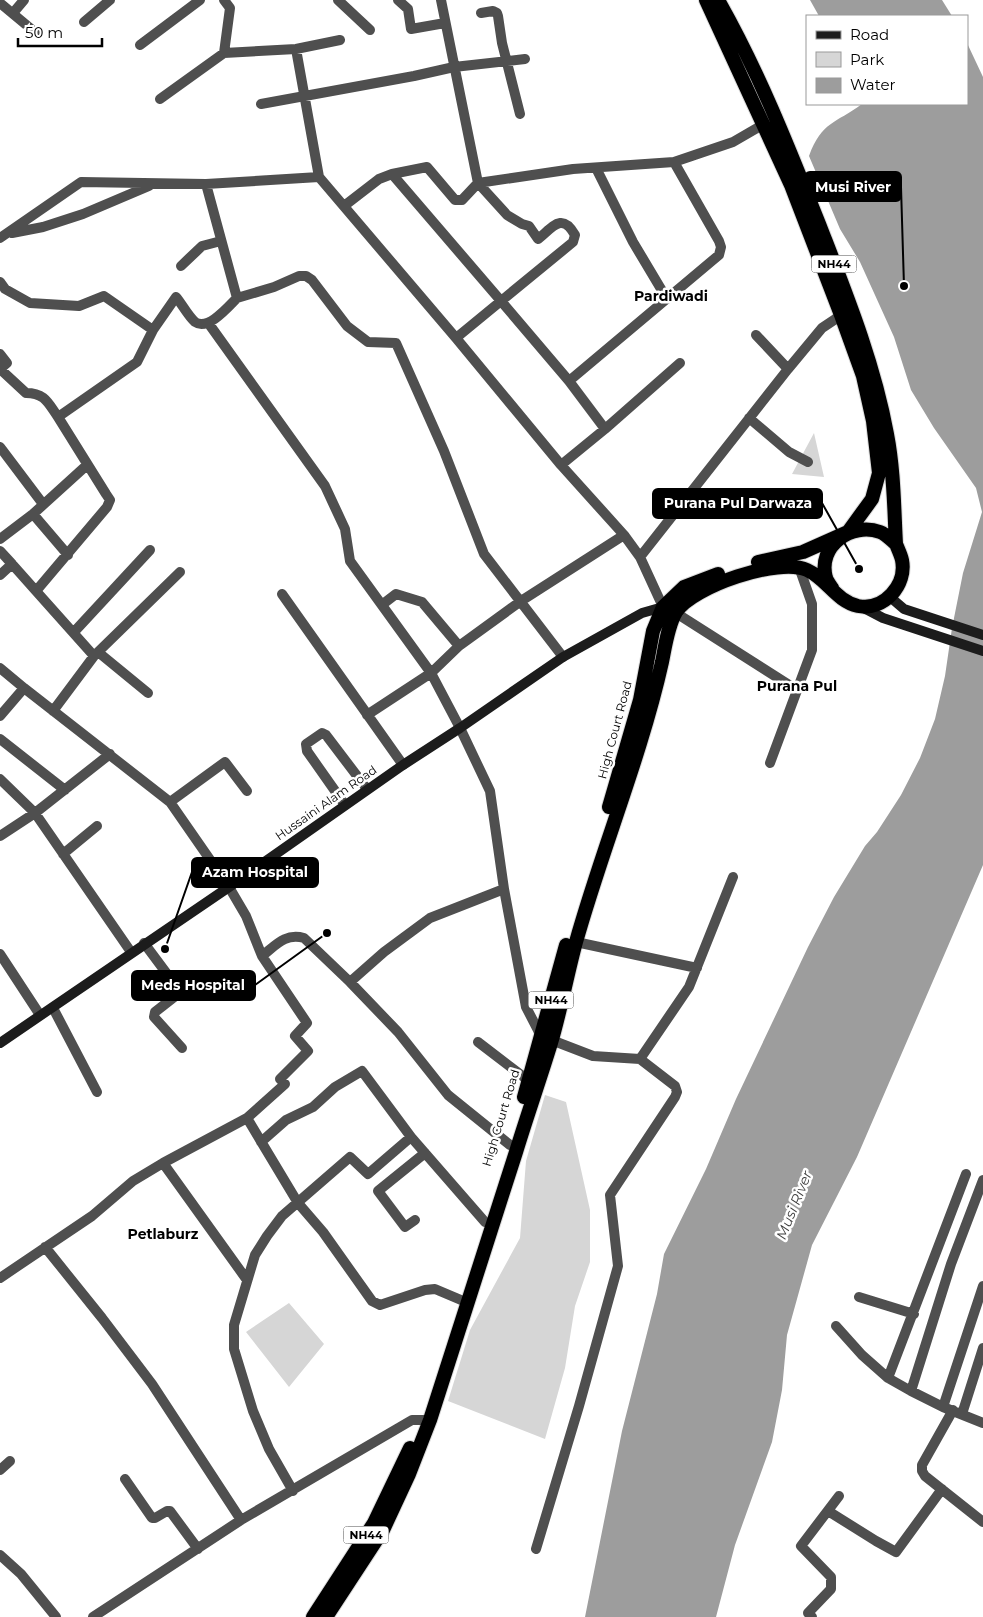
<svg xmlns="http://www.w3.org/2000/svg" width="983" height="1617" font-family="Montserrat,sans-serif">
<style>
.green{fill:#d6d6d6}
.water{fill:#9d9d9d}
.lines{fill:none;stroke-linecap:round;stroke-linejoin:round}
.trunk-casing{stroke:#dbdbdb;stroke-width:16}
.minor{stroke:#4f4f4f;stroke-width:10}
.secondary{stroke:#1c1c1c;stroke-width:10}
.trunk{stroke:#000;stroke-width:14}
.labels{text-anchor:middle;stroke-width:5;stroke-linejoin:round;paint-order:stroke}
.shield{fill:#fff;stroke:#4c4c4c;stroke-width:1}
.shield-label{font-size:11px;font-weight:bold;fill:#000}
.street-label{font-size:12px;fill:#000;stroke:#fff}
.neighbourhood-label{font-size:14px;font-weight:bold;fill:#000;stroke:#fff}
.water-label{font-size:14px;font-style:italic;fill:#3e3e3e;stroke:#fff}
.leader{fill:none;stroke:#000;stroke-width:2}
.callout-dot{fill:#000;stroke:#fff;stroke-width:2}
.callout{fill:#000;stroke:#000;stroke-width:2}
.callout-label{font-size:14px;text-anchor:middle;font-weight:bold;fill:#fff}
</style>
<rect width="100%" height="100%" fill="#fff"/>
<path class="green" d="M 814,433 L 824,477 L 792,474 Z
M 545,1095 L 566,1102 L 590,1210 L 590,1262 L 575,1306 L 565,1368 L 545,1439 L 448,1401 L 470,1330 L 520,1238 L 526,1161 Z
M 289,1303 L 324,1344 L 289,1387 L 246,1332 Z"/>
<path class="water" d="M 810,0 L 942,0 L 952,16 L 819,16 Z
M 967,43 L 983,77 L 983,865 L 857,1157 L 812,1245 L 787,1335 L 782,1390 L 772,1442 L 735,1545 L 716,1617 L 585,1617 L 622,1431 L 657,1294 L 664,1254 L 706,1169 L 736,1099 L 808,947 L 834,897 L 865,846 L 877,832 L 901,795 L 920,758 L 935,719 L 945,676 L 952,628 L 963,573 L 982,512 L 976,488 L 934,428 L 911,390 L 894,337 L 860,262 L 840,229 L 809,156 C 822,121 835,124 862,104 L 967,104 Z"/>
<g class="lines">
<g class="trunk-casing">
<path id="trunk" d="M 706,0 L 791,185 L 841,315 L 863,376 L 873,421 L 879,473 L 872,499 L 848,532 L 803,552 L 758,562
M 832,588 C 830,585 827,581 826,578 C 817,545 852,522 880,532 C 886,534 891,540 896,544
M 609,807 L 640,700 L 653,631 L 663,607 L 684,587 L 718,574
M 524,1097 L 566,945
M 313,1617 L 374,1523 L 410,1448
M 326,1617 L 383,1530 L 409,1474 L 430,1420 C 459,1331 488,1242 516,1152 C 527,1116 540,1079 551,1043 C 561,1009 567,975 576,942 C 602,849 641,756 662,662 C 665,647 668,625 676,612 C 693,586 779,557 807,570 C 827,579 836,601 858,606 C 884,611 907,585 902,560 C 901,555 898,549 896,544 C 894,508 894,470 887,434 C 874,363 847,296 821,229 C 790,151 759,72 718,0"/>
</g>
<path class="minor" d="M 338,0 L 370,30
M 398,0 L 408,9 L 411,29 L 445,23
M 0,3 L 36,33
M 13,13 L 24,0
M 481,13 L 493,11 L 497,13 L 498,16 L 502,43 L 520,114
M 84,22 L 110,0
M 140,45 L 200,0
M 296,49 L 319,177
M 224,53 L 296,49 L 340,40
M 160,99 L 224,53 L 230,8 L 224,0
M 261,104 L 414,76 L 454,67 L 525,59
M 596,168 L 633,242 L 667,299
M 392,174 L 501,301 L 573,242 L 575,235 C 562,212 553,227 538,239 L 529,226 L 522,224 L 507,215 L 478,183 L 441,0
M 206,184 L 237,298 L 274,287 L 299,276 L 306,276 L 312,280 L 347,326 L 368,342 L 396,343 L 444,451 L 484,554 L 563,657
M 344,206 L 379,179 L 392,174 L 427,167 L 455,200 L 462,200 L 478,183 L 573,169 L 674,162 L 733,142 L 764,124
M 12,233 L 43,227 L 83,214 L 149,186
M 0,238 L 81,182 L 206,184 L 319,177 L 456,338 L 561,465 L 624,535 L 640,557 L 663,607
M 181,266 L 202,246 L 221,241
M 0,282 L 5,289 L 30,303 L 79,306 L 104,296 L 153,330 L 137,362 L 58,417 L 106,494 L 110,500 L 107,507 L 36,591 L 12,564 L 0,575
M 209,324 L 325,486 L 345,529 L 350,561 L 431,673 L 460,728 L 490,791 L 504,889 L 526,1007 L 541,1036 L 593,1056 L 640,1059 L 689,987 L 733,877
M 153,330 L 176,297 C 182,304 188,316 195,322 C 208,331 228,307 237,298
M 756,335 L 788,369
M 456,338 L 501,301 L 569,381
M 0,354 L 7,363 L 0,369
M 0,369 L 26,393 C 45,393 48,403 58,417
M 749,418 L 789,452 L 808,462
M 605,429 L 569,381 L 719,255 L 721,247 L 719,241 L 674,162
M 0,447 L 43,504
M 561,465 L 605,429 L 680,363
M 687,500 L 761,506
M 33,514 L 68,555
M 0,539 L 33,514 L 87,465
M 0,551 L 12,564
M 640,557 L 788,369 L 822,328 L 846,312
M 36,591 L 94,656 L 53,711
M 282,594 L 403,765
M 383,604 L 396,594 L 422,602 L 459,646
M 676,613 L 797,690
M 74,632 L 150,550
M 0,668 L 24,688 L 170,802 L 229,887 L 246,916 L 262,956 L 307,1023 L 295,1036 L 308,1051 L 280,1079 L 285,1084 L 247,1118 L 163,1163 L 133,1181 L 92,1216 L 0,1278
M 148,693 L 98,652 L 180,572
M 367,715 L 431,673 L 459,646 L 521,601 L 624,535
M 0,716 L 24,688
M 0,739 L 65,790
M 770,763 L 812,650 L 812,604 L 799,567
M 0,779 L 35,813 L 131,952
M 170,802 L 225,762 L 247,791
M 345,805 L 307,751 L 306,744 L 322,733 L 326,735 L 367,789
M 0,836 L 35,813 L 110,754
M 63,854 L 97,826
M 576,942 L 697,968
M 144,943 L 179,990 L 178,994 L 155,1012 L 154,1017 L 182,1048
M 0,954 L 40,1015
M 262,956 C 276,945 285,933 304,938 L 350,982 L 398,1032 L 448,1095 L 510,1145
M 350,982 L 384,952 L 430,918 L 504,889
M 53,1008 L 97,1092
M 478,1042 L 529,1081
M 247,1118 L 298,1203 L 323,1232 L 372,1301 L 380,1305 L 425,1290 L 435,1289 L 461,1300
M 261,1142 L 286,1120 L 313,1107 L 335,1087 L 362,1071 L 411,1137 L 485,1222
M 163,1163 L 247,1280
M 983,1180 L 951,1264 L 911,1391 L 943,1407 L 983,1423
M 415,1220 L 405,1227 L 378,1191 L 425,1153
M 45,1247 L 102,1318 L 152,1384 L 241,1520
M 859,1297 L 914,1314
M 836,1326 L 862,1355 L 888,1378
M 911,1391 L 888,1378 L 966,1174
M 943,1407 L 983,1286
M 953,1410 L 922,1465 L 922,1471 L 925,1476 L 983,1522
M 962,1414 L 983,1348
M 0,1470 L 10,1461
M 125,1479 L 152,1518 L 155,1518 L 167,1511 L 170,1511 L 198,1549
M 293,1491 L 269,1449 L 253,1411 L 234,1349 L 234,1325 L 255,1255 L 267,1236 L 282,1216 L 350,1157 L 368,1174 L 411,1137
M 828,1511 L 876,1541 L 896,1552 L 942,1489
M 536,1549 L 579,1406 L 618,1266 L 610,1195 L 675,1097 L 677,1092 L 675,1086 L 640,1059
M 0,1555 L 21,1574 L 56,1617
M 93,1617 L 241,1520 L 412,1420 L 430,1420
M 812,1617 L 808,1613 L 831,1589 L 831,1577 L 801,1546 L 839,1496"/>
<path class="secondary" d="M 890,597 L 904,609 L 983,635
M 862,607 L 883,618 L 983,651
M 0,1043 L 229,887 L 403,765 L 460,728 L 563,657 L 642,613 L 663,607 L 667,608"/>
<use href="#trunk" class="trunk"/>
</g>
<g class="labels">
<g class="shield">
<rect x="811.5" y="255.5" width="45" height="17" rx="4"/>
<rect x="528.5" y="991.5" width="45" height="17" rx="4"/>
<rect x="343.5" y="1526.5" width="45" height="17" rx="4"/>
</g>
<g class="shield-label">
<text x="834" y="268">NH44</text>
<text x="551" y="1004">NH44</text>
<text x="366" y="1539">NH44</text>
</g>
<g class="street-label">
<text transform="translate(615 730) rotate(-75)" y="4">High Court Road</text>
<text transform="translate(326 803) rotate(-35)" y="4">Hussaini Alam Road</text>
<text transform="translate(501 1118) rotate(-73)" y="4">High Court Road</text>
</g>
<g class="neighbourhood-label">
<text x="671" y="301">Pardiwadi</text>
<text x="797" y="691">Purana Pul</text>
<text x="163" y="1239">Petlaburz</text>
</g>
<g class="water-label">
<text transform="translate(794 1205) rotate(-68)" y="5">Musi River</text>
</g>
</g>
<path class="leader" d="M904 286L901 187M859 569L822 503M165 949L192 872M327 933L255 985"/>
<g class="callout-dot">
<circle cx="904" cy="286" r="5"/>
<circle cx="859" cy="569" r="5"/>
<circle cx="165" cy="949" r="5"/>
<circle cx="327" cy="933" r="5"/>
</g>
<g class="callout">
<rect x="805" y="172" width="96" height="29" rx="5"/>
<rect x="653" y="489" width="169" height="29" rx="5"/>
<rect x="192" y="858" width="126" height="29" rx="5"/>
<rect x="132" y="971" width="123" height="29" rx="5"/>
</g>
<g class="callout-label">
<text x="853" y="192">Musi River</text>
<text x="738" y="508">Purana Pul Darwaza</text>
<text x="255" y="877">Azam Hospital</text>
<text x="193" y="990">Meds Hospital</text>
</g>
<rect x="806" y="15" width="162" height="90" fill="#ffffff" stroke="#999999"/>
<rect x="816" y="31" width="25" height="8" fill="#1c1c1c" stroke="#999999"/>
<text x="850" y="40" font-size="15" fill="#000000">Road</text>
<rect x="816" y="52" width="25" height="15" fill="#d6d6d6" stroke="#999999"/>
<text x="850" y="65" font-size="15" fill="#000000">Park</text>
<rect x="816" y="78" width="25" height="15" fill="#9d9d9d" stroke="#999999"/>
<text x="850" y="90" font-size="15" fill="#000000">Water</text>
<path d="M18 38v8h84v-8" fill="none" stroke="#000000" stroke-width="2.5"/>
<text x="25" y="38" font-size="15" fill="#000000" stroke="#ffffff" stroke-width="4" paint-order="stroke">50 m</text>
</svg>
